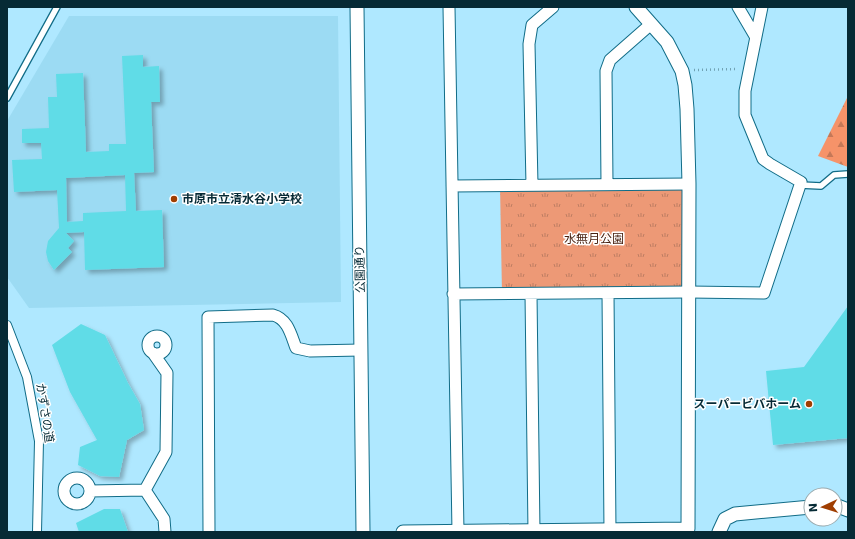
<svg xmlns="http://www.w3.org/2000/svg" width="855" height="539" font-family="'DejaVu Sans','Noto Sans JP',sans-serif">
<style>
.built{fill:#9cdbf3}
.forest{fill:url(#forest-firs)}
.park{fill:url(#park-tufts)}
.building{fill:#61dce7;fill-rule:evenodd;filter:url(#shadow)}
.lines{fill:none;stroke-linecap:round;stroke-linejoin:round}
.service-casing{stroke:#116c87;stroke-width:8}
.pedestrian-casing{stroke:#116c87;stroke-width:10}
.minor-casing{stroke:#116c87;stroke-width:13}
.tertiary-casing{stroke:#116c87;stroke-width:15}
.path{stroke:#70a1b3;stroke-width:2.5;stroke-dasharray:1 3;stroke-linecap:butt}
.service{stroke:#fff;stroke-width:5.5}
.pedestrian{stroke:#fff;stroke-width:8}
.minor{stroke:#fff;stroke-width:11}
.tertiary{stroke:#fff;stroke-width:13}
.poi-dot{fill:#a03e01;stroke:#fff;stroke-width:1.5}
.labels{text-anchor:middle;stroke-width:3;stroke-linejoin:round;paint-order:stroke}
.poi-label{font-size:12px;font-weight:bold;fill:#062a35;stroke:#fff;text-anchor:start}
.park-label{font-size:12px;fill:#482110;stroke:#fff}
.street-label{font-size:12px;fill:#062a35;stroke:#fff}
</style>
<defs>
<pattern id="forest-firs" width="22" height="20" patternUnits="userSpaceOnUse"><rect width="22" height="20" fill="#f69369"/><path d="M5 1l3.5 6h-7zM16 11l3.5 6h-7z" fill="#c57857"/></pattern>
<pattern id="park-tufts" width="24" height="20" patternUnits="userSpaceOnUse"><rect width="24" height="20" fill="#ed9976"/><path d="M3 7l-1-3M5 7V3M7 7l1-3M15 17l-1-3M17 17v-4M19 17l1-3" fill="none" stroke="#be7d62"/></pattern>
<filter id="shadow"><feDropShadow dx="3.5" dy="3.5" stdDeviation="2" flood-color="#0004"/></filter>
</defs>
<rect width="100%" height="100%" fill="#afe8ff"/>
<path class="built" d="M 69,16 L 338,16 L 341,302 L 29,308 L 7,277 L 7,121 Z"/>
<path class="forest" d="M 848,96 L 848,167 L 818,156 Z"/>
<path class="park" d="M 689,184 L 689,292 L 502,294 L 500,185 Z"/>
<path class="building" d="M 143,55 L 143,67 L 159,66 L 160,102 L 151,102 L 154,172 L 134,173 L 136,211 L 162,210 L 164,267 L 85,270 L 84,232 L 66,233 L 74,241 L 68,248 L 72,252 L 54,270 L 48,261 L 46,252 L 48,241 L 59,228 L 57,190 L 14,192 L 12,160 L 42,159 L 41,143 L 22,143 L 22,129 L 49,128 L 48,97 L 57,97 L 56,74 L 83,73 L 86,152 L 109,151 L 109,144 L 126,144 L 122,56 ZM 125,175 L 126,211 L 83,213 L 83,221 L 67,222 L 66,178 Z
M 848,306 L 848,438 L 773,445 L 766,371 L 804,367 Z
M 81,324 L 105,335 L 128,383 L 140,404 L 144,430 L 127,440 L 119,477 L 100,476 L 78,465 L 80,447 L 97,440 L 70,392 L 52,345 Z
M 104,509 L 120,509 L 128,532 L 79,532 L 76,523 Z"/>
<g class="lines">
<g class="service-casing">
<path id="service" d="M 7,98 L 57,7
M 800,185 L 821,186 L 834,175 L 848,174"/>
</g>
<g class="pedestrian-casing">
<path id="pedestrian" d="M 7,325 L 27,377 L 39,441 L 37,532"/>
</g>
<g class="minor-casing">
<path id="minor" d="M 449,7 L 458,532
M 738,7 L 755,36
M 607,184 L 606,71 L 610,60 L 651,24
M 532,185 L 529,44 L 532,25 L 553,7
M 452,186 L 689,184
M 608,293 L 610,532
M 453,294 L 689,292 L 764,293 L 801,182 L 770,164 L 763,159 L 745,115 L 745,91 L 762,7
M 531,294 L 534,532
M148 345a9 9 0 1 1 18 0a9 9 0 1 1-18 0Z
M 153,353 L 167,373 L 166,452 L 145,490 L 164,519 L 165,532
M64 491a13 13 0 1 1 26 0a13 13 0 1 1-26 0Z
M 90,491 L 145,490
M 209,532 L 208,317 L 273,315 C 288,319 291,335 296,348 L 310,351 L 361,350"/>
</g>
<g class="tertiary-casing">
<path id="tertiary" d="M 357,7 L 363,532
M 835,505 L 848,510
M 403,532 L 688,529 L 689,184 L 687,109 L 685,85 L 682,71 L 667,42 L 636,7
M 719,532 L 725,519 L 735,514 L 811,507"/>
</g>
<path class="path" d="M 694,70 L 737,69"/>
<use href="#service" class="service"/>
<use href="#pedestrian" class="pedestrian"/>
<use href="#minor" class="minor"/>
<use href="#tertiary" class="tertiary"/>
</g>
<g class="poi-dot">
<circle cx="174" cy="199" r="4"/>
<circle cx="809" cy="404" r="4"/>
</g>
<g class="labels">
<g class="poi-label">
<text x="182" y="203">市原市立清水谷小学校</text>
<text x="801" y="408" text-anchor="end">スーパービバホーム</text>
</g>
<g class="park-label">
<text x="594" y="243">水無月公園</text>
</g>
<g class="street-label">
<text transform="translate(360 269) rotate(-91)" y="4">公園通り</text>
<text transform="translate(45 413) rotate(81)" y="4">かずさの道</text>
</g>
</g>
<rect width="855" height="539" fill="none" stroke="#062a35" stroke-width="16"/>
<g transform="translate(823 507) rotate(266)"><circle r="19" fill="#ffffff" stroke="#9baaae"/>
<path d="M0-3L7 15L0 10L-7 15Z" fill="#a03e01"/>
<text y="-6" font-size="11" font-weight="bold" text-anchor="middle" fill="#062a35">N</text>
</g>
</svg>
